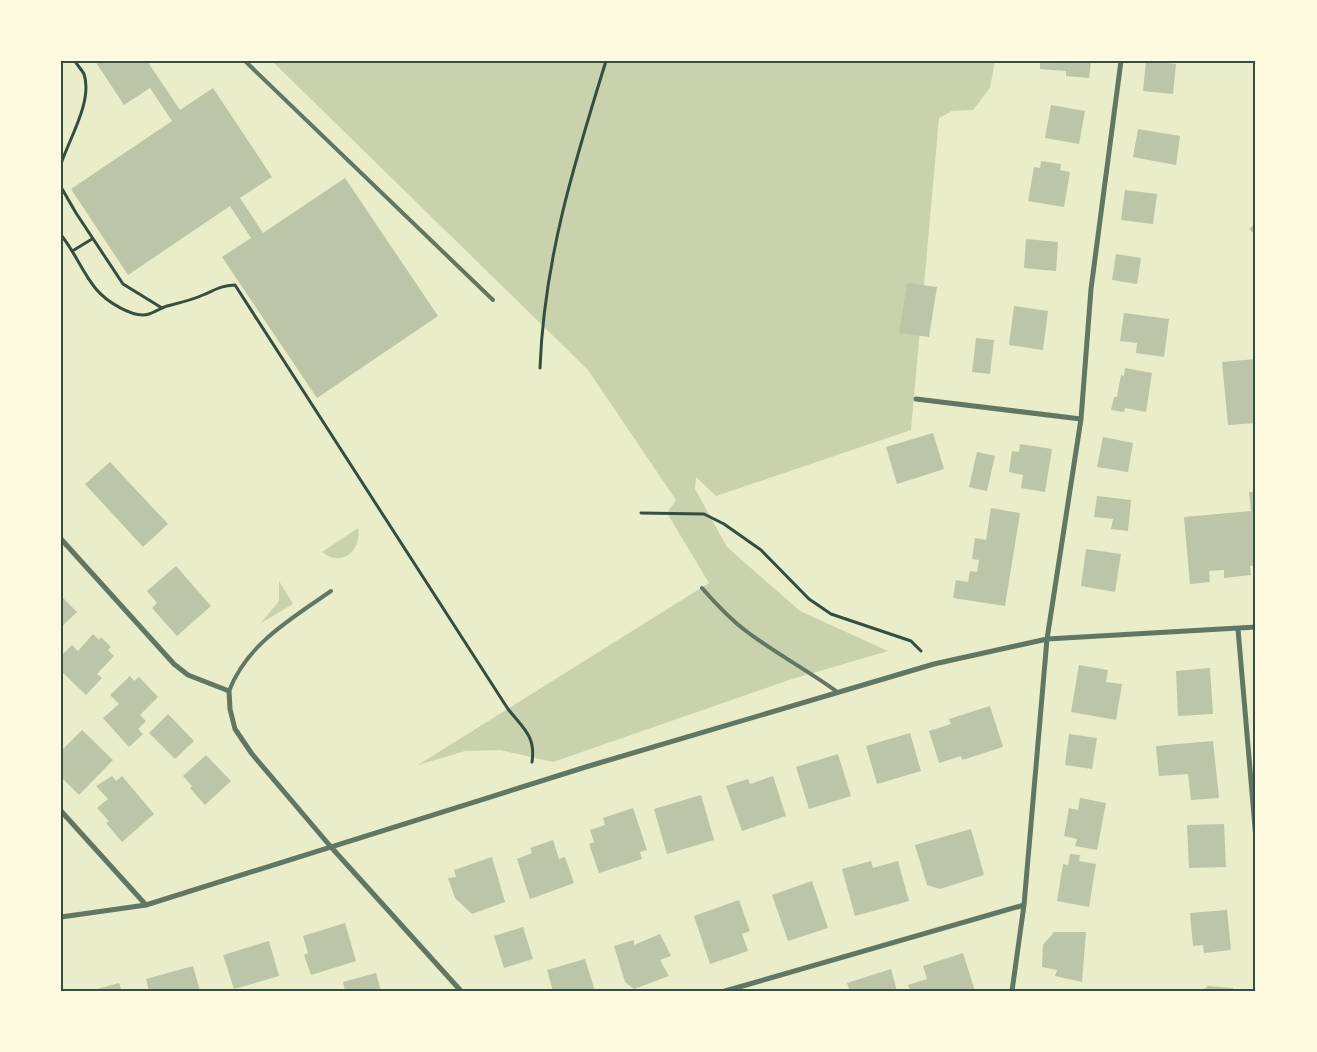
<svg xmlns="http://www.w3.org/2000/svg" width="1317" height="1052" font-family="Manrope,sans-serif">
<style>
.green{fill:#cad2ad}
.building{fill:#bcc5a7}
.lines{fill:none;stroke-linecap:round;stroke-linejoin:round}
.path{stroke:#344e41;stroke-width:3}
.service{stroke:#617663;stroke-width:4}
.minor{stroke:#617663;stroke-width:5}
.neatline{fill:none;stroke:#344e41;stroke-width:2}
</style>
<rect width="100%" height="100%" fill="#e9edc9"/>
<path class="green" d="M 272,61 L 995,61 L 990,88 L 973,110 L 952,111 L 939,118 L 911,430 L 716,496 L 696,477 L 695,489 L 727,547 L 800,611 L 888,651 L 789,680 L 553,762 L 500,750 L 465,751 L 418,765 L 709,583 L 667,513 L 676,500 L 588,370 Z
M 358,528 C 362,551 342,568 322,552 Z
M 279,581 L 293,604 L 261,623 L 279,601 Z"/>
<path class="building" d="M 95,61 L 147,61 L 180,110 L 213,88 L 272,177 L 240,198 L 263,233 L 345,178 L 438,316 L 317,398 L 222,257 L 251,238 L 230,206 L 128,275 L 71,189 L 172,121 L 150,88 L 124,105 Z
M 1040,61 L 1091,61 L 1089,78 L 1066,76 L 1066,71 L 1040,69 Z
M 1146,61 L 1176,64 L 1173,94 L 1143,91 Z
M 1051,105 L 1085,111 L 1079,144 L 1045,138 Z
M 1138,129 L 1180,136 L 1176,165 L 1133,157 Z
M 1041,161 L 1061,164 L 1060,170 L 1070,172 L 1064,207 L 1028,201 L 1034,167 L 1040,168 Z
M 1125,190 L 1157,194 L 1153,224 L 1121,220 Z
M 1256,223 L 1256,235 L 1249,229 Z
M 1026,239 L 1058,242 L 1056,271 L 1024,268 Z
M 1116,254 L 1141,258 L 1137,284 L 1112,280 Z
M 907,283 L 937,287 L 929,337 L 899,333 Z
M 1014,306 L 1048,311 L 1043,350 L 1009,345 Z
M 1124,313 L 1169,319 L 1164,357 L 1136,353 L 1137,343 L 1120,341 Z
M 976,338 L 994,340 L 990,374 L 972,372 Z
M 1256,359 L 1256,423 L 1228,425 L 1222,362 Z
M 1125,368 L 1152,373 L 1146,412 L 1125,408 L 1124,412 L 1111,410 L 1114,397 L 1117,397 L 1121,375 L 1124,376 Z
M 933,433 L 944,469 L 897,484 L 886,447 Z
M 1103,437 L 1133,443 L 1128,472 L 1097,467 Z
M 1020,444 L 1052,449 L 1045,492 L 1021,488 L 1023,475 L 1009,472 L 1012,451 L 1019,452 Z
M 977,452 L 995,456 L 987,491 L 969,487 Z
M 110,462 L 168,524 L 143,547 L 85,484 Z
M 1249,492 L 1256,492 L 1256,565 L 1250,566 L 1251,575 L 1224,578 L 1224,570 L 1209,571 L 1210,582 L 1190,584 L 1184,517 L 1251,511 Z
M 1097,496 L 1131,500 L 1128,531 L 1111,529 L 1113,519 L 1094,517 Z
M 991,508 L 1020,513 L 1005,606 L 953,598 L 956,580 L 968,582 L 970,571 L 977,572 L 979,560 L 972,559 L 975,538 L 986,540 Z
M 1086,549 L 1121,554 L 1115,592 L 1081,586 Z
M 176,566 L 211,606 L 177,636 L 152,608 L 157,603 L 147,591 Z
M 61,596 L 77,612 L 61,627 Z
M 93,634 L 99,640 L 101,637 L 111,647 L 108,650 L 114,656 L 97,674 L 102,678 L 86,695 L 61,671 L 61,656 L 72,645 L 78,651 Z
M 1079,665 L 1108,670 L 1106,682 L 1122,684 L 1116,720 L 1071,712 Z
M 1210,668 L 1213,714 L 1178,716 L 1176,671 Z
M 130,676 L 134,681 L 139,677 L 158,697 L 140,715 L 146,721 L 138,729 L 143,734 L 129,747 L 103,718 L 119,704 L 110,695 Z
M 990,706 L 1003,747 L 962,760 L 961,756 L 939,763 L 929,731 L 951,724 L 949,719 Z
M 168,714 L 194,741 L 175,759 L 149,733 Z
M 82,730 L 113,760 L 79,795 L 61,777 L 61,751 Z
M 910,733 L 921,771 L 877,784 L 866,746 Z
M 1069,734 L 1097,738 L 1092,769 L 1065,765 Z
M 1213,741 L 1219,798 L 1191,800 L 1188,774 L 1159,776 L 1156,746 Z
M 838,754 L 851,796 L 809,809 L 796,767 Z
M 206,755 L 231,781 L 205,805 L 190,788 L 192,786 L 183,776 Z
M 112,776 L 116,781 L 122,776 L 154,814 L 122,842 L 106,823 L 109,821 L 97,808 L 108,799 L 96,786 Z
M 773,776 L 786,816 L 742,831 L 726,786 L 748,779 L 750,784 Z
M 701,795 L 714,840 L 667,854 L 654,809 Z
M 1080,798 L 1106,803 L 1097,850 L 1075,846 L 1077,839 L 1064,836 L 1069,808 L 1078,810 Z
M 633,808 L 647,850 L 640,852 L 642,859 L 599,873 L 589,844 L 594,842 L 590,830 L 605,825 L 603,818 Z
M 1224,824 L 1226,867 L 1189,868 L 1187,825 Z
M 971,829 L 984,875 L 940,889 L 927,885 L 915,845 Z
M 553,840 L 559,859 L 565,857 L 574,883 L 530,899 L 517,859 L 532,853 L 530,848 Z
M 1070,854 L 1080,855 L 1079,861 L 1096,864 L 1089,907 L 1057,901 L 1063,864 L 1068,865 Z
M 492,857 L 505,902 L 472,914 L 455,898 L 448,878 L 456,877 L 454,870 Z
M 871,861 L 873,868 L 898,861 L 909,901 L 855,916 L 842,869 Z
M 812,881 L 828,928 L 788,941 L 772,895 Z
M 739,900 L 750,931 L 742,934 L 748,951 L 710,964 L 694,916 Z
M 1227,910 L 1231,950 L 1204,953 L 1203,945 L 1193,946 L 1190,913 Z
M 345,923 L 356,961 L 311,975 L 304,955 L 308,953 L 303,936 Z
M 523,927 L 533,959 L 504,968 L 494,936 Z
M 1054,932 L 1086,932 L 1082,982 L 1055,976 L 1057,970 L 1042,967 L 1043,945 Z
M 660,934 L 671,956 L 660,960 L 669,976 L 634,989 L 625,982 L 614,946 L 634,940 L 634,945 Z
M 269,941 L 279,976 L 234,989 L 223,955 Z
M 963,953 L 975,991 L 910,991 L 908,985 L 927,979 L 923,966 Z
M 585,959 L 595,991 L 553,991 L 547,970 Z
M 193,966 L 200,991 L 149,991 L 146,979 Z
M 891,969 L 897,991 L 850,991 L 847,983 Z
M 376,973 L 381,991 L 345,991 L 343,982 Z
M 119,983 L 122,991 L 93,991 L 93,990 Z
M 1208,986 L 1233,988 L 1233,991 L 1202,991 Z"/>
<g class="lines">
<path class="path" d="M 61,164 C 69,139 93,101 84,74 C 82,70 77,65 75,61
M 61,187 L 76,213 L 123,284 L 162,308
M 61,235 C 75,252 82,272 96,289 C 106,301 133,319 149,314 C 155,312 161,308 167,306 C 179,303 192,300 203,295 C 217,289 220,286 235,285 L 508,709 C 523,728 536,736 532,762
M 74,250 L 92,239
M 540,368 C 544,260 574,164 606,61
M 641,513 L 704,514 L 724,524 L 761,550 L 809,599 L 831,614 L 911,641 L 921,651"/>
<path class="service" d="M 245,61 L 493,300
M 702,588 C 716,604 730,619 746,631 C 775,653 807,670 836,691
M 229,691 C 247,644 291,619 331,591"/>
<path class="minor" d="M 916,399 L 1081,419
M 61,539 L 174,664 L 188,675 L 229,691 L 230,709 L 235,729 L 252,754 L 331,847 L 461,991
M 1238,629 L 1256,839
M 61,811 L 146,905
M 61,917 L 146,905 L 589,766 L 934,664 L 1047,639 L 1256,627
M 725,991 L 1024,905
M 1012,991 L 1024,905 L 1047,639 L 1081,419 L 1091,289 L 1121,61"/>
</g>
<rect width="1317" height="1052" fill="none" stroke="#fefae0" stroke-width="125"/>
<rect x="62" y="62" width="1192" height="928" class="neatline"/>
</svg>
